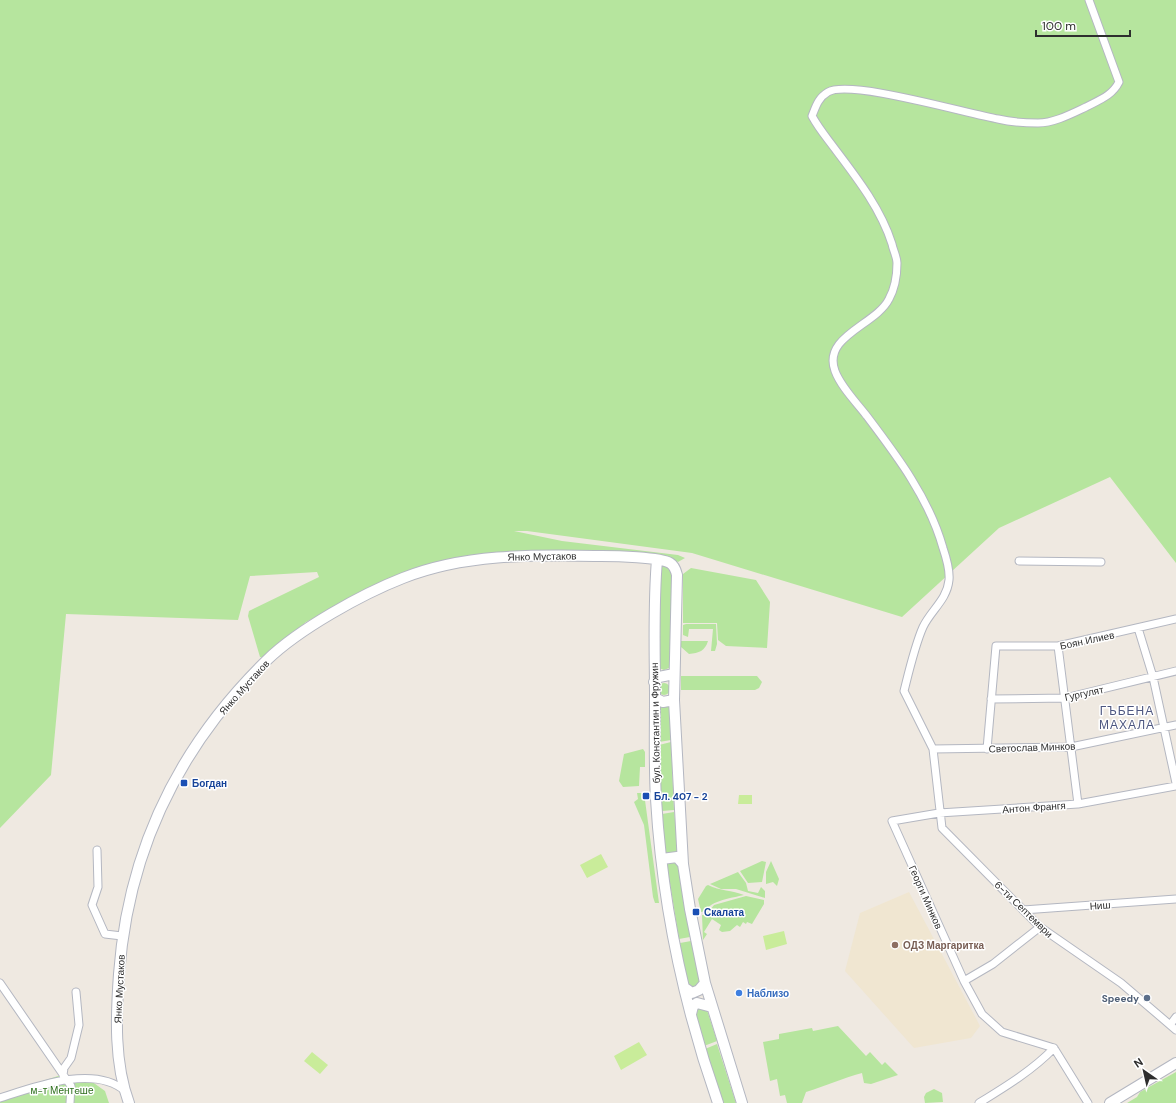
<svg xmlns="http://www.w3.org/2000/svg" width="1176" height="1103" font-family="'DM Sans',sans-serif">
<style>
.education{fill:#f0e6d1}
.green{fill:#b6e59e}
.pitch{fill:#c9ec9a}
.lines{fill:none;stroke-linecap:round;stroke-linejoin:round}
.street-casing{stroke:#b4b7c1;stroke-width:9}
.secondary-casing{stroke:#b4b7c1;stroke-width:12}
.street{stroke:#fff;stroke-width:7}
.secondary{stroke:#fff;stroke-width:10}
.transit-dot{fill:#1a4fb4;stroke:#fff;stroke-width:1.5}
.education-dot{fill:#8d6e63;stroke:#fff;stroke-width:1.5}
.shop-dot{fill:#3f7fe0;stroke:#fff;stroke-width:1.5}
.service-dot{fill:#5c6f8a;stroke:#fff;stroke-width:1.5}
.labels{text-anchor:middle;stroke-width:3;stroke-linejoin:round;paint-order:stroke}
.street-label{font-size:10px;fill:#2e2e2e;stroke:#fff}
.transit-label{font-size:10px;font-weight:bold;fill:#164399;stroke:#fff;text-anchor:start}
.education-label{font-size:10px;font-weight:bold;fill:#785e54;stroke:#fff;text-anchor:start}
.shop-label{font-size:10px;font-weight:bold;fill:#366cbe;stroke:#fff;text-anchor:start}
.service-label{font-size:10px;font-weight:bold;fill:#4e5e75;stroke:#fff;text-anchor:end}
.park-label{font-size:10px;fill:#2c6e1b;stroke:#fff}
.quarter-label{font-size:12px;letter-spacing:1px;fill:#4d5680;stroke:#fff}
</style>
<rect width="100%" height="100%" fill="#efe9e1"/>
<path class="education" d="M 909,892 L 980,1026 L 971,1038 L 914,1048 L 845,971 L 860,913 Z"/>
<path class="green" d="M 0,0 L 1176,0 L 1176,563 L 1110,477 L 999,528 L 902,617 L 692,553 L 527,531 L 514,531 L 562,541 L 678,555 L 685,558 L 678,562 L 672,559 L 507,555 L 371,588 L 306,622 L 265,658 L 260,657 L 248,616 L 249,611 L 319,577 L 317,572 L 250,576 L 238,620 L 66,614 L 51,775 L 0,828 Z
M 665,564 L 672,570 L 671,664 L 669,668 L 664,670 L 659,668 L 658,571 L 661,565 Z
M 691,568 L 756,580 L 770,602 L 767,648 L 726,646 L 718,640 L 717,623 L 683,623 L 683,574 Z
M 686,624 L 716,624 L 717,644 L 715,651 L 711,651 L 713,629 L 689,629 L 688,637 L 683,635 L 683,625 Z
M 681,641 L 708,641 C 705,651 699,653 689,654 L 681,647 Z
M 681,676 L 757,676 L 762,682 L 759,688 L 755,690 L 681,690 Z
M658 689a6 6 0 1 1 12 0a6 6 0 1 1-12 0Z
M 658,706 L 671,707 L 671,740 L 659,742 Z
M 671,742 L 674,810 L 662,811 L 659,745 Z
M 643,749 L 645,752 L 645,767 L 640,767 L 639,786 L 623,787 L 619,781 L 624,754 Z
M 637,793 L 644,793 L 659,903 L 655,903 L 653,897 L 644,825 L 634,802 L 638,799 Z
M 674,812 L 679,854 L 666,856 L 662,814 Z
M 670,859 L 678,864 L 690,937 L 679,939 L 667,865 Z
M 762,861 L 766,862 L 762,882 L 748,883 L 740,871 Z
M 771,861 L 779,879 L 777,886 L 773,882 L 766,884 L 766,872 Z
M 738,872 L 746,883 L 748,891 L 758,893 L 761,887 L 765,891 L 765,898 L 736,889 L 721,889 L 710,884 Z
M 708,885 C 720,891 732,890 744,895 C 732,898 712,900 705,911 L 701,912 L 698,899 L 706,886 Z
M 746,896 L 764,900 L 764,904 L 752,924 L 747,922 L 746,924 L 743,922 L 740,927 L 737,925 L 730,931 L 722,932 L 719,930 L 721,925 L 712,919 L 704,932 L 707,934 L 703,940 L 702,915 L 706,915 L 714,905 Z
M 691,941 L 700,982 L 698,987 L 692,988 L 687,985 L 680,943 Z
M 697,1007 L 707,1010 L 717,1041 L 704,1046 L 694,1014 Z
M 838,1026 L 866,1056 L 870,1052 L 882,1065 L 885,1062 L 898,1075 L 871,1084 L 864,1083 L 862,1073 C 843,1078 825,1086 806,1092 L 802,1103 L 787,1103 L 785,1095 L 780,1096 L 777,1079 L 770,1081 L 763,1042 L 779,1039 L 779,1034 L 812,1028 L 813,1031 Z
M 717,1044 L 736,1103 L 722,1103 L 705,1049 Z
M 1176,1072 L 1176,1103 L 1127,1103 L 1137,1097 L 1140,1092 Z
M 58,1076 L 91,1081 L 105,1091 L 109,1103 L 0,1103 L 0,1095 Z
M 934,1089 L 942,1093 L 943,1102 L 925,1103 L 924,1097 L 926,1093 Z"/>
<path class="pitch" d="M 739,795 L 752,795 L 752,804 L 738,804 Z
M 601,854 L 608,867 L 587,878 L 580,865 Z
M 784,931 L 787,944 L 766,950 L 763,936 Z
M 639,1042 L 647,1055 L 621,1070 L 614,1056 Z
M 312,1052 L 328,1065 L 320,1074 L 304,1061 Z"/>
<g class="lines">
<g class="street-casing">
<path id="street" d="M 1089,0 L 1119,82 C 1112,96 1099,100 1086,107 C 1071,114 1054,123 1038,123 C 1025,123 1011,122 998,119 C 968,114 850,79 828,92 C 818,98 816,106 812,116 C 819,129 827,138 835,149 C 857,178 881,209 892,244 C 893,250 897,257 897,263 C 897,275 895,288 889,299 C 876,325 822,336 835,371 C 841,387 856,402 866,415 C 897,456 929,498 943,548 C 946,557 950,570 949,580 C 947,600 931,610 923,627 C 915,645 909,671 904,691 L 933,749 L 942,828 L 1040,927 L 1121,983 L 1176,1030
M 1019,561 L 1101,562
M 1138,628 L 1153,677 L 1176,783
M 1058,646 L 1078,804
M 991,699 L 1065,698 L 1176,671
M 933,749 L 1071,747 L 1176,725
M 987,749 L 996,646 L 1058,646 L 1176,619
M 97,850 L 98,887 L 92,905 L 105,934 L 122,936
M 1023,910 L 1176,899
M 964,981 L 993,964 L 1040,927
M 0,983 L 71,1086 L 70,1103
M 1170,1025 L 1176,1017
M 63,1075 L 64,1068 L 71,1058 L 79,1025 L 76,992
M 0,1098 C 34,1087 94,1064 125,1091
M 979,1103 C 1005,1087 1033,1070 1054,1048
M 1088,1103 L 1054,1048 L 1002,1032 L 982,1014 L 964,981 L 892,821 L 939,813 L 1078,804 L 1176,786"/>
</g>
<g class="secondary-casing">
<path id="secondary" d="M 657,560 C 653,606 655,653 655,699 C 655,732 654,766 656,799 C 662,902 684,1006 718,1103
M 654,682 L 659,677 L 674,674
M 655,698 L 663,702 L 674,700
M 662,859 L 677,857 L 683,864
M 685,988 L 692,993 L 699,990 L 705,983
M 691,1014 L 693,1006 L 697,1003 L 712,1007
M 129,1103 C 114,1063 116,1016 119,974 C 128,851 179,746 267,660 C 299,629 362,594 403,578 C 466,553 535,555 601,556 C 615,556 660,557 670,563 C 675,566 676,571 677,575 L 674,700 L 683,864 L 690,909 L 705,983 L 742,1103
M 1110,1103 L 1176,1063"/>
</g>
<use href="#street" class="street"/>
<use href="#secondary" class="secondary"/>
</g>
<g class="transit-dot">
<rect x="180" y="779" width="8" height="8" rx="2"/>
<rect x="642" y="792" width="8" height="8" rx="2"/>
<rect x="692" y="908" width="8" height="8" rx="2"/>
</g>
<circle class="education-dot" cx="895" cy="945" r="4"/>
<circle class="shop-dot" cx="739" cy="993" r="4"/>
<circle class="service-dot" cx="1147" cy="998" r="4"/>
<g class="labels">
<g class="street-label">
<text transform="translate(542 556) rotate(-1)" y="4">Янко Мустаков</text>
<text transform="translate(1087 640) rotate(-12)" y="4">Боян Илиев</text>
<text transform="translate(244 687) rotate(-48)" y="4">Янко Мустаков</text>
<text transform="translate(1084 693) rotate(-12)" y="4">Гургулят</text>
<text transform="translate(655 723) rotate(-91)" y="4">бул. Константин и Фружин</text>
<text transform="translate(1032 747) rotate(-2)" y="4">Светослав Минков</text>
<text transform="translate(1034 807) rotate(-4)" y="4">Антон Франгя</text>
<text transform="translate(926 897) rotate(66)" y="4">Георги Минков</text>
<text transform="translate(1100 905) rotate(-4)" y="4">Ниш</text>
<text transform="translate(1024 909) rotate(44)" y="4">6-ти Септември</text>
<text transform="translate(119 989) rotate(-87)" y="4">Янко Мустаков</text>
</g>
<g class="transit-label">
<text x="192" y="787">Богдан</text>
<text x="654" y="800">Бл. 407 - 2</text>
<text x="704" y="916">Скалата</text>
</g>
<g class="education-label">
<text x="903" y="949">ОДЗ Маргаритка</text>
</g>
<g class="shop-label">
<text x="747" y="997">Наблизо</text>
</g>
<g class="service-label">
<text x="1139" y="1002">Speedy</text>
</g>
<g class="park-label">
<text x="62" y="1094">м-т Ментeше</text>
</g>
<g class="quarter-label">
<text x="1127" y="715">ГЪБЕНА<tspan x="1127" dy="14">МАХАЛА</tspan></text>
</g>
</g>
<g transform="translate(1144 1071) rotate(326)" stroke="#ffffff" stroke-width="3" paint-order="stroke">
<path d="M0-3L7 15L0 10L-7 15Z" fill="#2e2e2e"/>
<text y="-6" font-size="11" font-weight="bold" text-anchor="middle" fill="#2e2e2e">N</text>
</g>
<path d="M1036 30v6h94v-6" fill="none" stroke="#2e2e2e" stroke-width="2"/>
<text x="1042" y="30" font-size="12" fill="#2e2e2e" stroke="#ffffff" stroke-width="3" paint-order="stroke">100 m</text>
</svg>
